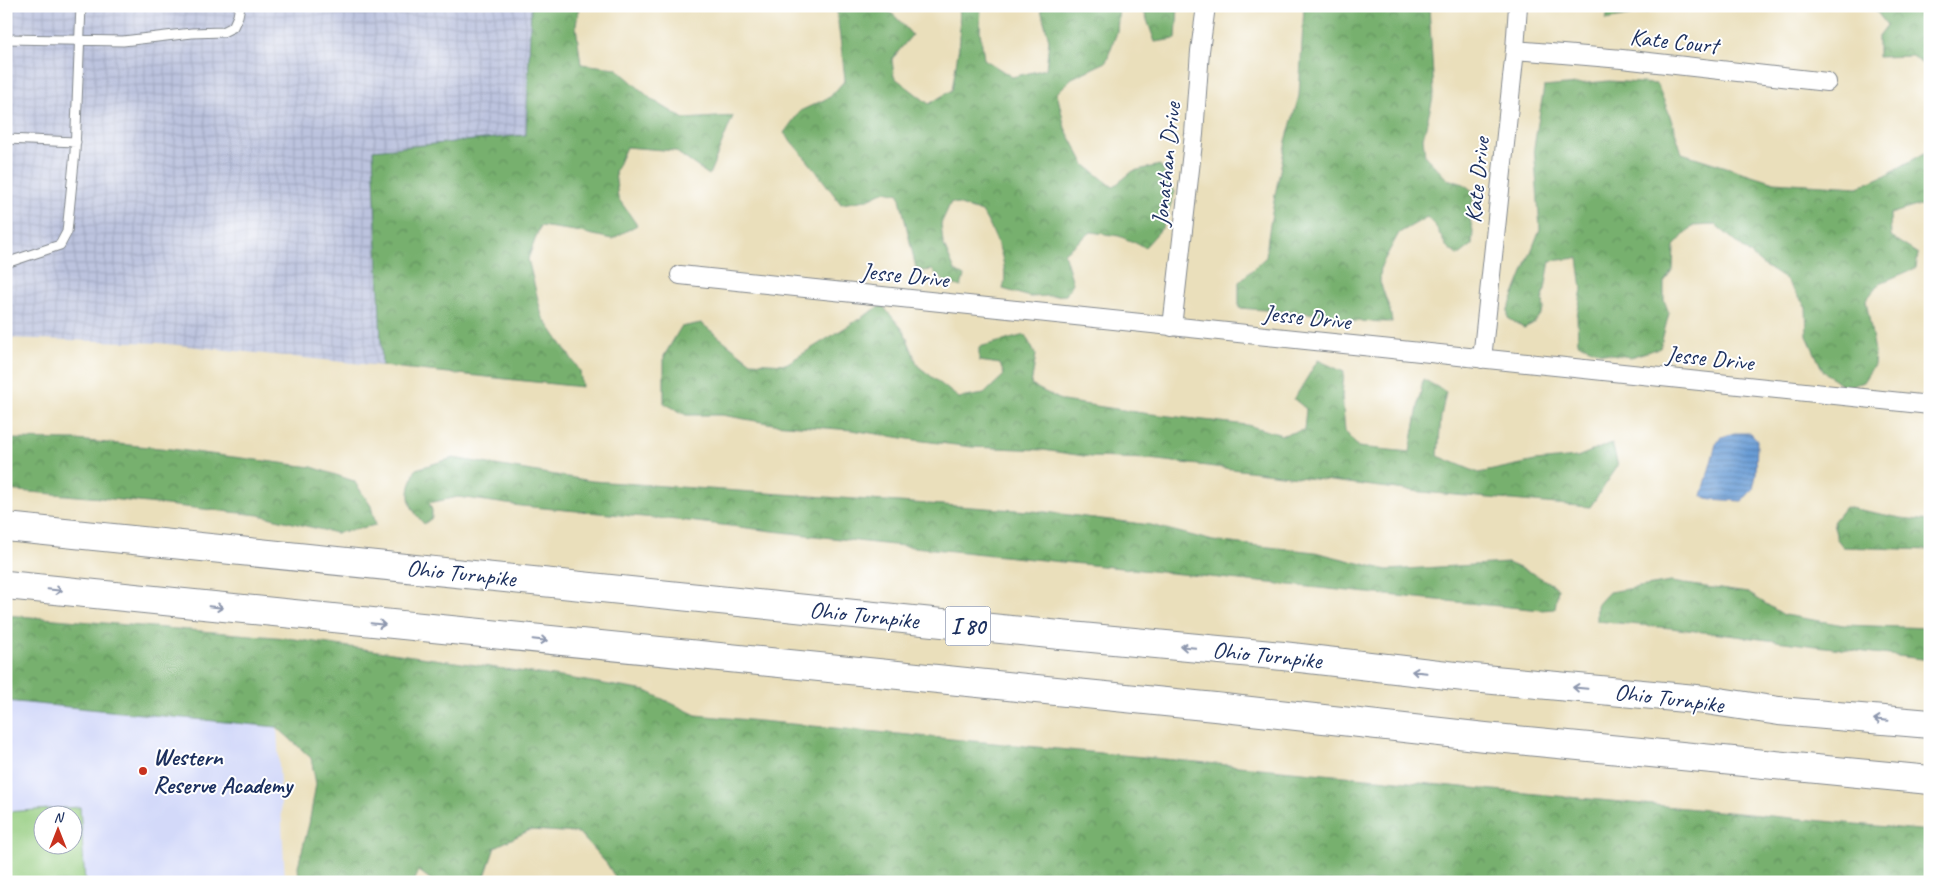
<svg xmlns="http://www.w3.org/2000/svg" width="1936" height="888" font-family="Caveat,sans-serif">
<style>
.built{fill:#d3d9f9;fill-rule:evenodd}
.industrial{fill:url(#industrial-grid)}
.forest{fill:url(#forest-crowns);stroke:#497066}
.garden{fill:#94cc7f;stroke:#587e6e;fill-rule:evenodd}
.water{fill:url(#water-rules);stroke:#42669a}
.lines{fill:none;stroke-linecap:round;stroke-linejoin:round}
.service-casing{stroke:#82878c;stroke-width:11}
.minor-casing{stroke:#82878c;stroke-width:20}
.motorway-casing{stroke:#82878c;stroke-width:30}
.service{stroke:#fff;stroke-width:9}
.minor{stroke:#fff;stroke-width:18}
.motorway{stroke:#fff;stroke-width:28}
.oneway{stroke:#8d97ae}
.poi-dot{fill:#c8321e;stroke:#fff;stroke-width:2}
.labels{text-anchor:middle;stroke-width:4;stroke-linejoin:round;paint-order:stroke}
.shield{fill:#fff;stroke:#5f6d8e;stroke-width:1}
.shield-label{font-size:22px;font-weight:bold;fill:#1b2f5e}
.street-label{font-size:24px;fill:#1b2f5e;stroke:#fff}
.poi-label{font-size:24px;font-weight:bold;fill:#1b2f5e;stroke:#fff;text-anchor:start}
</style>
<defs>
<pattern id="industrial-grid" width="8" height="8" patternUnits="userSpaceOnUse" patternTransform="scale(1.25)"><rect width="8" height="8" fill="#bcc3de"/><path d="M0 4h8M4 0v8" fill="none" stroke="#a1a8c1"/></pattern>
<pattern id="forest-crowns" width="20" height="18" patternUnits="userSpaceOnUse" patternTransform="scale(1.25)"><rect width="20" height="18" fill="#77b06e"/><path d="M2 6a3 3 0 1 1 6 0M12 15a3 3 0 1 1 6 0" fill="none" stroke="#61905e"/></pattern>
<pattern id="water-rules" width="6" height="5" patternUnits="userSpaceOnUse" patternTransform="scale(1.25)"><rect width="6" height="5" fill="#699cd5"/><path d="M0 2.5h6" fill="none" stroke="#5680b0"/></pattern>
</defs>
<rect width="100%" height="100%" fill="#fff"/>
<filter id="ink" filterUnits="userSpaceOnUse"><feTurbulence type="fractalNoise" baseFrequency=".02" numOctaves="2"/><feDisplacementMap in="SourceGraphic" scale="10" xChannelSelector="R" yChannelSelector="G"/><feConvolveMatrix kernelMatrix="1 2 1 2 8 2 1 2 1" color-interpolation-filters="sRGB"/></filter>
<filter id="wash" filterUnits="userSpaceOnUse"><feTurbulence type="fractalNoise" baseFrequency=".0096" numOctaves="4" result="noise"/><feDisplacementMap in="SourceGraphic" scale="20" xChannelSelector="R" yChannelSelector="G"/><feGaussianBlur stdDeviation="1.12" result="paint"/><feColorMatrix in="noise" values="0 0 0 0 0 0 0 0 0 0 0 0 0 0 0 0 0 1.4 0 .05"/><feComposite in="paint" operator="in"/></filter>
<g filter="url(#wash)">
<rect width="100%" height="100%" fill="#eadfbb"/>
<path class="built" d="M 6,694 L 277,727 L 285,882 L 6,882 ZM 42,816 L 72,816 L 72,846 L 42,846 Z"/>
<path class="industrial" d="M 6,6 L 535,6 L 534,163 L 373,150 L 382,366 L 158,343 L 6,338 Z"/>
<path class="forest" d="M 531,6 L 579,6 L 576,26 L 581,64 L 616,68 L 651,99 L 684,119 L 733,116 L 709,175 L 675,151 L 626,147 L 615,172 L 618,198 L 637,225 L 612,239 L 575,231 L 540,226 L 528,259 L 542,316 L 580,371 L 582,387 L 382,366 L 373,150 L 526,135 Z
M 849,6 C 887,6 887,6 912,35 L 892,59 L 894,77 L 929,104 L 952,90 L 960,40 L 959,6 L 981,6 L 980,31 L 984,59 L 1012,77 L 1046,69 L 1049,40 L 1040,6 L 1119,6 L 1117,32 L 1106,62 L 1072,78 L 1057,93 L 1065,128 L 1085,165 L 1113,187 L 1133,171 L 1160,165 L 1175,192 L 1163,227 L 1145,247 L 1119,236 L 1091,232 L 1064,253 L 1073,283 L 1066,295 L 1030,297 L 1003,289 C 1010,265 994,232 982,212 L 951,202 L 941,224 L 943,243 L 955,271 L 964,276 L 961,287 L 945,282 L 932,270 L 924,271 L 916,268 L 899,194 L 885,191 L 866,200 L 841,204 L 813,167 L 784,133 L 800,111 L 830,97 L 845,80 C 843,57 839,35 837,12 Z
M 1142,6 L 1178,6 L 1176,39 L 1155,42 Z
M 1304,6 L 1429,6 L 1434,94 L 1423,138 L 1425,156 L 1447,179 L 1464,184 L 1475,193 L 1469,215 L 1473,231 L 1472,245 L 1458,256 L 1446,246 L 1436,227 L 1427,217 L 1399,233 L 1381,266 L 1380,282 L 1390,310 L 1392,322 L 1349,321 L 1318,314 L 1239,308 L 1239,282 L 1266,257 L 1268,237 L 1275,195 L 1286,141 L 1299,96 Z
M 1609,6 L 1657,6 L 1653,11 L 1606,20 Z
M 1872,6 L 1930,6 L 1930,71 L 1913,56 L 1878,57 L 1878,37 L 1887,25 Z
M 1609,81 L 1657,84 L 1669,113 L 1682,153 L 1774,182 L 1858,187 L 1884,176 L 1930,150 L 1930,210 L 1920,205 L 1890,214 L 1891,237 L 1918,254 L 1916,268 L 1880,283 L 1866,300 L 1875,352 L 1874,365 L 1863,382 L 1846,388 L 1823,371 L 1807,336 L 1806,307 L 1786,280 L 1763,265 L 1716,225 L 1692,226 L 1674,246 L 1673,270 L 1664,282 L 1664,300 L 1669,313 L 1660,348 L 1630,357 L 1599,352 L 1578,343 L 1577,316 L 1582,289 L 1578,258 L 1550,261 L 1543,300 L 1544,309 L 1534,323 L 1524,328 L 1508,318 L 1508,310 L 1540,229 L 1534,147 L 1544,87 Z
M 882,305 L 904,331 L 918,366 L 959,398 L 984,394 L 1004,375 L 1000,364 L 979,361 L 979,347 L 1025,335 L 1036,355 L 1031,385 L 1063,401 L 1143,413 L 1247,425 L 1282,435 L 1304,430 L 1306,409 L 1294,399 L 1318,360 L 1344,372 L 1342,396 L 1345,431 L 1358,447 L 1410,452 L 1423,379 L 1446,392 L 1441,416 L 1438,456 L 1479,473 L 1535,461 L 1577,457 L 1612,443 L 1618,466 L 1590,507 L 1422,492 L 1149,459 L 1091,457 L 1043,450 L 972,447 L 915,440 L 852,430 L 773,424 L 722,415 L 686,415 L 664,403 L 664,356 L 681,327 L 701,323 L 751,362 L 786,364 Z
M 6,439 L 76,440 L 171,449 L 312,467 L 354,481 L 371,506 L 376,525 L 336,533 L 259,515 L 101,498 L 6,490 Z
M 453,458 L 592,481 L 1045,512 L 1151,525 L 1213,541 L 1315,552 L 1387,570 L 1508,563 L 1534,574 L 1558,588 L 1555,609 L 1541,610 L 1457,602 L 874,543 L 688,521 L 521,506 L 458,497 L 429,503 L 432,510 L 432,518 L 424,524 C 405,503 406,494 416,469 Z
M 1845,507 L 1901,518 L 1930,521 L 1930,550 L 1843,547 L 1837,539 L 1833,522 Z
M 1671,582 L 1748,593 L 1784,615 L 1844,625 L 1930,628 L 1930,660 L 1671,628 L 1597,621 L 1597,605 L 1609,592 Z
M 6,615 L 287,638 L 574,679 L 646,691 L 696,715 L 1930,831 L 1930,882 L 618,882 L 607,864 L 579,833 L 530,830 L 495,847 L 483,882 L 434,882 L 419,871 L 414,882 L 299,882 L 298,866 L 309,824 L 316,784 L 311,758 L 277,727 L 6,701 Z"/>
<path class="garden" d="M 80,807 L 85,882 L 6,882 L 6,812 ZM 42,816 L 72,816 L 72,846 L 42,846 Z"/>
<path class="water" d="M 1734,433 L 1751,433 L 1757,440 L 1756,475 L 1753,489 L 1742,501 L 1710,499 L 1702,496 L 1716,444 L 1722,437 Z"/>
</g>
<g filter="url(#ink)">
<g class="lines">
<g class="service-casing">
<path id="service" d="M 6,39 L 123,41 L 192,33 L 223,32 L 233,27 L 238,16 L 240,6
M 6,139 L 76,142
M 6,263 L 60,245 L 67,232 L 75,152 L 81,6"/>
</g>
<g class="minor-casing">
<path id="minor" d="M 1515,50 L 1622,59 L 1827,82
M 680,275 L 1930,405
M 1172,327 L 1194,134 L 1200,51 L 1206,6
M 1482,359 L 1515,50 L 1518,6"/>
</g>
<g class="motorway-casing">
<path id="motorway" d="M 6,527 L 1060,635 L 1283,656 L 1473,678 L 1706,700 L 1779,711 L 1930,724
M 6,585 L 1215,707 L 1485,737 L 1930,780"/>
</g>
<use href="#service" class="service"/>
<use href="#minor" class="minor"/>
<use href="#motorway" class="motorway"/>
</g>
<defs><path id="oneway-shaft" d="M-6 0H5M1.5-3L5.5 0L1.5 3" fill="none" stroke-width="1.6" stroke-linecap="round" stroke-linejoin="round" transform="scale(1.25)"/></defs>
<g class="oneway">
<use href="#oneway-shaft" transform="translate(55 590) rotate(6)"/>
<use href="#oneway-shaft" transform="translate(216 607) rotate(6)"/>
<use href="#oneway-shaft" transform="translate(378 624) rotate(6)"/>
<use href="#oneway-shaft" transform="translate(540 640) rotate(6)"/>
<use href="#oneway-shaft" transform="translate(1188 647) rotate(-175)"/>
<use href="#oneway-shaft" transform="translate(1419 672) rotate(-174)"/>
<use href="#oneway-shaft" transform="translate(1580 688) rotate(-175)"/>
<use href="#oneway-shaft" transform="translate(1881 720) rotate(-175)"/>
</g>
</g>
<circle class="poi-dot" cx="143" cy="771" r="5"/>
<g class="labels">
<rect class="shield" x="945.5" y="606.5" width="45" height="39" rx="4"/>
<g class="shield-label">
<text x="968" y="634">I 80</text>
</g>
<g class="street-label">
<text transform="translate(1674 41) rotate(6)" y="8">Kate Court</text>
<text transform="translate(1166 164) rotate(-84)" y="8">Jonathan Drive</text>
<text transform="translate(1477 180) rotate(-84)" y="8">Kate Drive</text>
<text transform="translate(905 275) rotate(6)" y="8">Jesse Drive</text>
<text transform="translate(1307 317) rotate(6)" y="8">Jesse Drive</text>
<text transform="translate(1710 358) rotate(6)" y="8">Jesse Drive</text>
<text transform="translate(461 573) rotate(6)" y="8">Ohio Turnpike</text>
<text transform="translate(864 615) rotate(6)" y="8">Ohio Turnpike</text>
<text transform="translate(1267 655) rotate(6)" y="8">Ohio Turnpike</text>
<text transform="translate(1669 698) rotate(7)" y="8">Ohio Turnpike</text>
</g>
<g class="poi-label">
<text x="153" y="765">Western<tspan x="153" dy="28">Reserve Academy</tspan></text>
</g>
</g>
<rect width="1936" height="888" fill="none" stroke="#fff" stroke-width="25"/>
<g transform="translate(58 830)"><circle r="24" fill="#ffffff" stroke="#a4acbf"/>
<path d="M0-4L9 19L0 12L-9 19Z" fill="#c8321e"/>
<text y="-8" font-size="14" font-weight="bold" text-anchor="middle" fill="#1b2f5e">N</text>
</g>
</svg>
